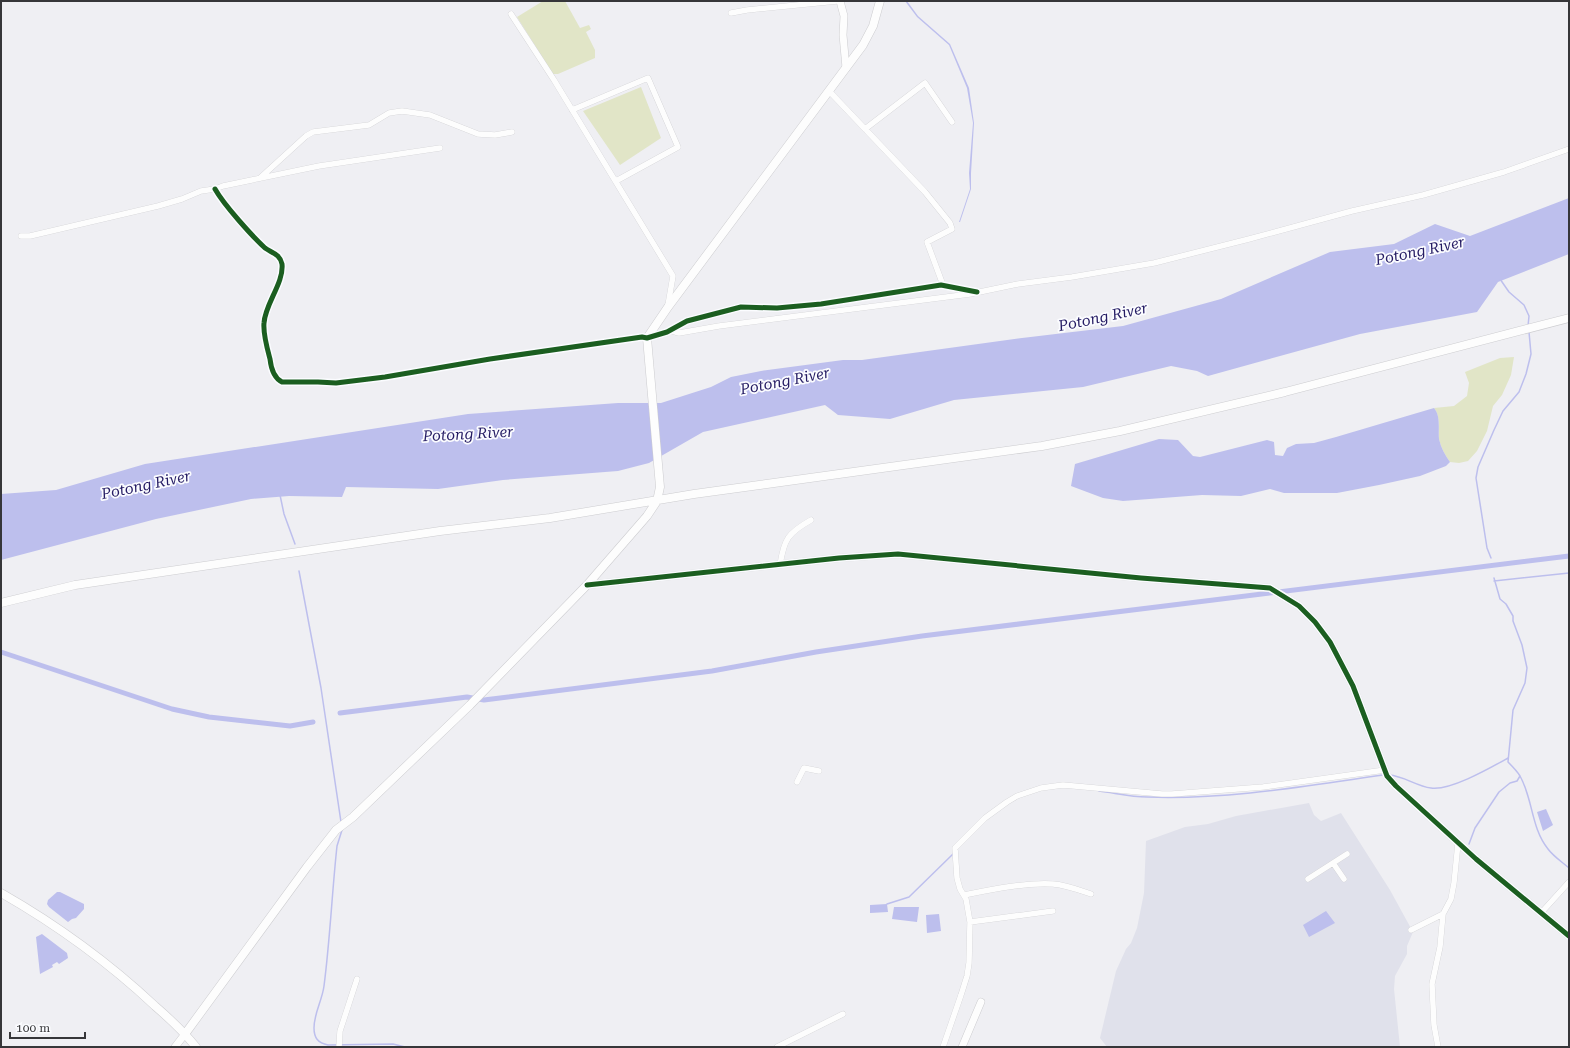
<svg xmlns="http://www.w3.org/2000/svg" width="1570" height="1048" font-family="'Roboto Serif',serif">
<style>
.built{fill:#e0e1eb}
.green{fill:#e1e5c7}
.water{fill:#bdbfed}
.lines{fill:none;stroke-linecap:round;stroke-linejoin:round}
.stream{stroke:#bdbfed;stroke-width:1.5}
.canal{stroke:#bdbfed;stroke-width:5}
.minor-casing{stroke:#cdcdd0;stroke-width:6}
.tertiary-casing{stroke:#cdcdd0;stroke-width:8}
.secondary-casing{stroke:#cdcdd0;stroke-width:9}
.minor{stroke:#fdfdfd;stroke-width:5.5}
.tertiary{stroke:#fdfdfd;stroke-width:7}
.secondary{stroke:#fdfdfd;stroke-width:8}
.cycleway-casing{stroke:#fbfcff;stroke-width:8}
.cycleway{stroke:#1b5e20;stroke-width:5}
.labels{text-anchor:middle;stroke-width:3.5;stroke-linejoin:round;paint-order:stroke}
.water-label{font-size:15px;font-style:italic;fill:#251c64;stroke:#fbfcff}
</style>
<rect width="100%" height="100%" fill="#efeff3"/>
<path class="built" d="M 1309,803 L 1314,815 L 1321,821 L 1341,813 L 1390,890 L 1413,932 L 1407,946 L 1407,954 L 1395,976 L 1394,989 L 1400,1047 L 1107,1047 L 1100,1038 L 1116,971 L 1126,949 L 1131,943 L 1137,928 L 1144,893 L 1146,841 L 1185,827 L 1208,824 L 1236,816 Z"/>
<path class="green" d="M 543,1 L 565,1 L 580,28 L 589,25 L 591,29 L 586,32 L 595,50 L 595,58 L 558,74 L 553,74 L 517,17 Z
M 641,87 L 661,138 L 620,165 L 583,111 Z
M 1514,357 L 1511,375 L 1502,395 L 1493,406 L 1487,431 L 1477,451 L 1468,461 L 1459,463 L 1450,462 C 1445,455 1441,448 1439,439 C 1438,429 1441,417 1434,408 L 1454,406 L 1467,396 L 1469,383 L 1465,372 L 1500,358 Z"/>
<path class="water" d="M 905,1 L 907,1 L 918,16 L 950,44 L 969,88 L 974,123 L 971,173 L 971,189 L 960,222 L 959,222 L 970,189 L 969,173 L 973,123 L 967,88 L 949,45 L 917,17 Z
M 1569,198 L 1569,254 L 1498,282 L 1477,312 L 1360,334 L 1208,376 L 1197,371 L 1171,366 L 1083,387 L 954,400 L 890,419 L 838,415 L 825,405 L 703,432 L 649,463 L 618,471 L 503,480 L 438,489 L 346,487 L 342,497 L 289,496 L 251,499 L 156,519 L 1,560 L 1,494 L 56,490 L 145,464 L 468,414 L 618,403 L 661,403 L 711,387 L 731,377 L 761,371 L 843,360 L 862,360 L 1022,338 L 1123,326 L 1221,299 L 1330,252 L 1394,244 L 1435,224 L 1470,236 Z
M 1434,408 C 1441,416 1438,429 1439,439 C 1441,448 1445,455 1450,462 L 1446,466 L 1420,476 L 1379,485 L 1337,493 L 1284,493 L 1270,489 L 1241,496 L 1202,495 L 1123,501 L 1103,498 L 1071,486 L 1075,464 L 1159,439 L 1178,440 L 1193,456 L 1200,457 L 1267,440 L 1274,442 L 1275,455 L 1283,456 L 1287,448 L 1296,444 L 1314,443 L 1336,437 Z
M 1546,809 L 1553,825 L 1543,831 L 1537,812 Z
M 57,892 L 60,892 L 84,904 L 84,909 L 76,918 L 72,919 L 68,922 L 49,907 L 47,904 L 48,900 Z
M 887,904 L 888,912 L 870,913 L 870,905 Z
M 894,907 L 919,907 L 917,922 L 892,919 Z
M 1326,911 L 1335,923 L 1309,937 L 1303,925 Z
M 939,914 L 941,931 L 927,933 L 926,915 Z
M 42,934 L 67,953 L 68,958 L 59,964 L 57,962 L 52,965 L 53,967 L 40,974 L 36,937 Z"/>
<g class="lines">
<path class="stream" d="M 1500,279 L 1509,292 L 1524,305 L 1529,316 L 1528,326
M 280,495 L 284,514 L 295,544
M 1491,558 L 1487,548 L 1476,478 L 1478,467 L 1494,430 L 1503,411 L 1519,392 L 1526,374 L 1531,354 L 1529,332
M 299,571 L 321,688 L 341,822
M 1494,578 L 1500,599 L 1506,604 L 1513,616 L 1513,621 L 1522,645 L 1527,668 L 1525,683 L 1513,710 L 1508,762 C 1512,766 1517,771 1520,776 C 1533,799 1531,828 1548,849 C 1553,856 1562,862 1569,868
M 1494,581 L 1569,573
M 1389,775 C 1404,776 1416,786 1431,788 C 1450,791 1490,768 1508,758
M 1099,791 C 1115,793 1131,797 1147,797 C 1226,800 1306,786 1383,775
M 342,830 L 337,846 C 332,892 330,940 324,986 C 322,1001 314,1013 314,1028 C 314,1038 318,1043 328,1045 L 393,1044 L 405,1047
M 1469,844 L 1475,828 L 1499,792 L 1510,783 L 1517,781 L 1520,776
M 887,904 L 909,897 L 953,854"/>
<path class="canal" d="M 1,652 L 172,709 L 209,717 L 290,726 L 313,722
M 340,713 L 467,697 L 484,700 L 712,671 L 816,652 L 922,636 L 1569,556"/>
<g class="minor-casing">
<path id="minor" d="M 731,13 L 747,10 L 837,1
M 511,14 L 554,80 L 673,276 L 668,305
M 829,91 L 925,192 L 950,223 L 952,229 L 927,242 L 943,285
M 572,110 L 648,78 L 678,147 L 616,181
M 865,129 L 925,83 L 952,122
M 260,178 L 306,136 L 313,132 L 369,125 L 389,113 L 402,111 L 430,115 L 478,134 L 495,135 L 512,132
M 215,189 C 224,205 252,236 265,248 C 272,253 280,254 282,264 C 284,283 265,304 264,323 C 263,334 267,348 270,359 C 271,368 274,378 282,382 L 318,382 L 336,383 L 385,377 L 490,359 L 642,337 L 647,338 L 667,332 L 687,321 L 741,307 L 777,308 L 821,304 L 941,285 L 977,292
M 21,236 L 30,236 L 158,206 L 182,199 L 201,191 L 215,189 L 223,186 L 319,166 L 440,148
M 672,331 L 679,333 L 719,326 L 970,294 L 1018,284 L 1072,277 L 1154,263 L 1249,239 L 1352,211 L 1423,195 L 1504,172 L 1569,149
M 780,565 C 784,539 788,533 811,520
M 797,782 L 804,768 L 819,771
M 1333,863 L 1344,879
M 1308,879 L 1347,854
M 964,895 C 989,890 1027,882 1053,884 C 1066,885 1079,890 1091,894
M 1541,913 L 1569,882
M 970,922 L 1053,911
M 1411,930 L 1443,914
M 339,1047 L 340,1031 L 357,979
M 777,1047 L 843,1014
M 943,1047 L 961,995 L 967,976 L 969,963 L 970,922 L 966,899 L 960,889 L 957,878 L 955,848 L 985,818 L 1007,802 L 1017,796 L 1041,788 L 1063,785 L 1162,794 L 1172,794 L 1263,787 L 1385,770
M 1438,1047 L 1434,1025 L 1432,984 L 1440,947 L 1443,914 L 1451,899 L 1454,883 L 1458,843"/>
</g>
<g class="tertiary-casing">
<path id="tertiary" d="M 840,1 L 844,16 L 843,35 L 846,68
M 587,585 L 839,558 L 898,554 L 1141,578 L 1270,588 L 1299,606 L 1315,622 L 1330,642 L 1353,686 L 1387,776 L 1396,786 L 1476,859 L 1569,936
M 175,1047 L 185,1034
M 962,1047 L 981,1002"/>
</g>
<g class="secondary-casing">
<path id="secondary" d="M 1,603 L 75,585 L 440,531 L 550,518 L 694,494 L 1042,446 L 1120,431 L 1285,392 L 1569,318
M 1,893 C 57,925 108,962 155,1006 C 170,1019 184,1032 196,1047
M 185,1034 L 307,867 L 336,830 L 353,817 L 470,705 L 587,585 L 647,516 L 657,501 L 660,487 L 647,338 L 668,307 L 863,45 L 873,26 L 880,1"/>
</g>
<use href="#minor" class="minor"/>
<use href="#tertiary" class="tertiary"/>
<use href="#secondary" class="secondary"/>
<g class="cycleway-casing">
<path id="cycleway" d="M 215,189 C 224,205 252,236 265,248 C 272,253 280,254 282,264 C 284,283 265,304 264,323 C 263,334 267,348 270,359 C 271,368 274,378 282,382 L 318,382 L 336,383 L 385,377 L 490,359 L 642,337 L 647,338 L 667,332 L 687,321 L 741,307 L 777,308 L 821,304 L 941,285 L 977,292
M 587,585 L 839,558 L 898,554 L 1141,578 L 1270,588 L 1299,606 L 1315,622 L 1330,642 L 1353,686 L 1387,776 L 1396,786 L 1476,859 L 1569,936"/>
</g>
<use href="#cycleway" class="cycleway"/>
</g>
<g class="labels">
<g class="water-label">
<text transform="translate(1420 251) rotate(-12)" y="5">Potong River</text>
<text transform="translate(1103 317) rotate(-12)" y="5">Potong River</text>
<text transform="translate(785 381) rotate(-11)" y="5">Potong River</text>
<text transform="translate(468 434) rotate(-3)" y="5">Potong River</text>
<text transform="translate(146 485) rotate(-12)" y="5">Potong River</text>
</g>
</g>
<rect width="1570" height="1048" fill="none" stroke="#363639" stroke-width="4"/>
<path d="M10 1032v6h75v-6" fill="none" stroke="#363639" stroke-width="2"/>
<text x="16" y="1032" font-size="12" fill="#363639" stroke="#fbfcff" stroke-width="3" paint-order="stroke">100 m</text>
</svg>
